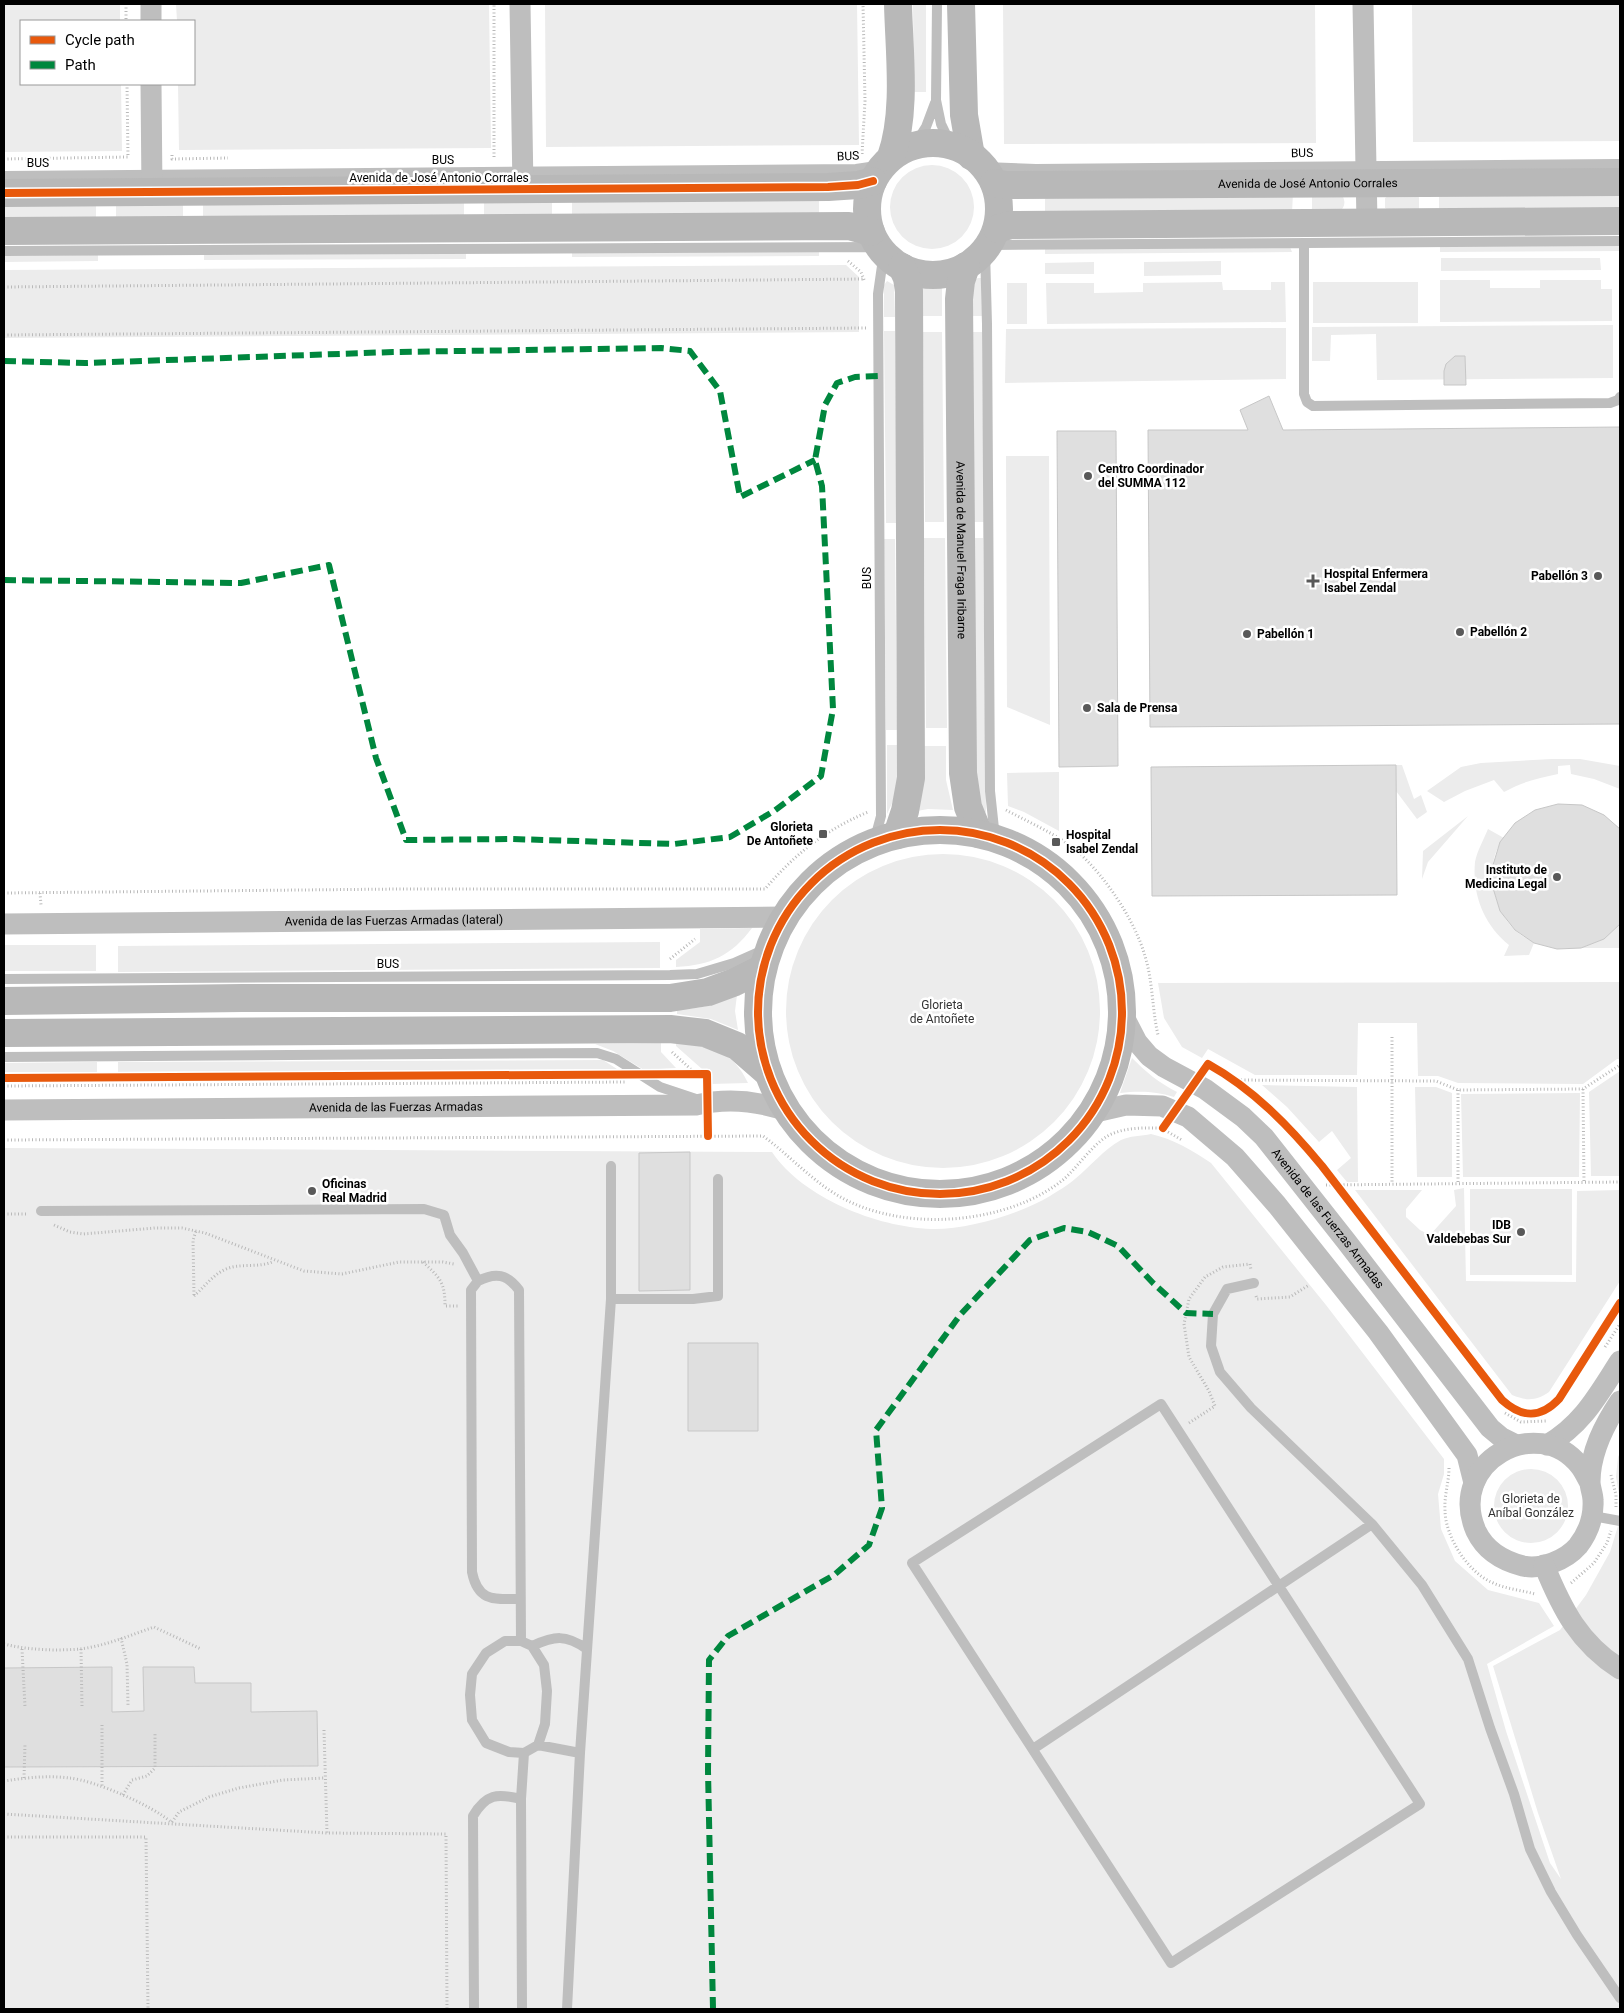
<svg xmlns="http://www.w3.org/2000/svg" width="1624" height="2013" font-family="Roboto,sans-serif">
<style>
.green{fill:#ececec}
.building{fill:#dfdfdf;stroke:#c7c7c7}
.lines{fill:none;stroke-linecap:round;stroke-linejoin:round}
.path{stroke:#b9b9b9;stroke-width:3;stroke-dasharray:1 2.5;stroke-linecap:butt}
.lane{stroke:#bebebe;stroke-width:10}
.street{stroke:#bebebe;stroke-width:21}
.secondary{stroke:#b8b8b8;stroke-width:28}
.quiet{stroke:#00873e;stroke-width:6;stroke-dasharray:12 6;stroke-linecap:butt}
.cycleway-casing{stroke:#fff;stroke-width:11}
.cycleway{stroke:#e8590c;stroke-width:8}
.poi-dot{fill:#595959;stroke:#fff;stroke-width:2}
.labels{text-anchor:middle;stroke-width:5;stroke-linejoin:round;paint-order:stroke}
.street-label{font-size:12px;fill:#000;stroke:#fff}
.poi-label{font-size:12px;font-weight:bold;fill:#000;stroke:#fff;text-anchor:start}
.park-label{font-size:12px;fill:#333;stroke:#fff}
</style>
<rect width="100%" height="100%" fill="#fff"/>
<path class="green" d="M 4,4 L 120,4 L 120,21 L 21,21 L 21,84 L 121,84 L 122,151 L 4,152 Z
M 176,4 L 489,4 L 491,148 L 179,150 L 178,84 L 194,84 L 194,21 L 177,21 Z
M 545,4 L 857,4 L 859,145 L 546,147 Z
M 913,4 L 926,4 L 926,92 L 914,92 Z
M 1003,4 L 1315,4 L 1316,143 L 1004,144 Z
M 1412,4 L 1620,4 L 1620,141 L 1413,142 Z
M890 207a42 42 0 1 1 84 0a42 42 0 1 1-84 0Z
M 1620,191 L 1620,210 L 1439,211 L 1439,192 Z
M 1293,193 L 1292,213 L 1045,214 L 1045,195 Z
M 1312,193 L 1343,197 C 1346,204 1344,207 1339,213 L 1312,213 Z
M 1391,194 L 1419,194 L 1419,212 L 1392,212 L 1385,208 L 1385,198 Z
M 819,198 L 819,217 L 572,219 L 572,199 Z
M 552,199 L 552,219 L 484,220 L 484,200 Z
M 464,200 L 464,220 L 203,221 L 203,202 Z
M 96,202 L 96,222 L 4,223 L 4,203 Z
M 116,202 L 183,202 L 183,221 L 116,222 Z
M 1620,244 L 1620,251 L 1440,252 L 1440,245 Z
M 1290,247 L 1292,252 L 1045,254 L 1045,249 Z
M 819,251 L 819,256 L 572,257 L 572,253 Z
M 466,253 L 466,259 L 204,260 L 204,254 Z
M 98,255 L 98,261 L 4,262 L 4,256 Z
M 1441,258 L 1600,258 L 1601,270 L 1441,271 Z
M 1221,261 L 1221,275 L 1144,276 L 1144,262 Z
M 1094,262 L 1094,274 L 1045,274 L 1045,263 Z
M 846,265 L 859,277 L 859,332 L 4,338 L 4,270 Z
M 978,278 L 981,278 L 982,316 L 971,316 L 973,281 Z
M 1440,280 L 1490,280 L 1490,288 L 1540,288 L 1540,280 L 1601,280 L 1601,289 L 1612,289 L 1612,321 L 1440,322 Z
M 887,281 L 894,285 L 895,317 L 884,317 L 884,285 Z
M 1222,282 L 1223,290 L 1271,290 L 1271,282 L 1285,282 L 1286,322 L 1047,324 L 1046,283 L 1094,283 L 1094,293 L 1143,292 L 1143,283 Z
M 1313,282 L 1418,282 L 1418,323 L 1313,323 Z
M 922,283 L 942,283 L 942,316 L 922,316 Z
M 1007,283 L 1027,283 L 1027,324 L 1007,324 Z
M 1613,325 L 1613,378 L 1377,380 L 1376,334 L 1331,335 L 1330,361 L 1312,361 L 1312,327 Z
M 1286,328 L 1286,379 L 1005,383 L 1006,329 Z
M 884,331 L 895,331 L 897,523 L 886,523 Z
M 923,332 L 942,332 L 944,522 L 925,522 Z
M 971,332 L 982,332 L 984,522 L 973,522 Z
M 1006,456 L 1049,456 L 1050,725 L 1007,707 Z
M 924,538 L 945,538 L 947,728 L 926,728 Z
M 973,538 L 983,538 L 986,813 L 983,810 L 975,786 Z
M 884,539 L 895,539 L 897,730 L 886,730 Z
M 887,745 L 897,745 L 898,780 L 896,795 L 887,814 Z
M 924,746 L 946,746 L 946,780 L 953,810 L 928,809 L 917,811 Z
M 1552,759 L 1580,759 L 1620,766 L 1620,789 L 1594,779 L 1571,774 L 1570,765 L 1558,766 L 1558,774 C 1538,778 1522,782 1504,792 L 1494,780 L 1465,791 L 1444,802 L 1427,791 L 1461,767 L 1481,763 Z
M 1396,765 L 1402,765 L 1414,799 L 1421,795 L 1427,812 L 1417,819 L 1396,791 Z
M 1059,772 L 1059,831 L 1024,812 L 1008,806 L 1007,773 Z
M 1468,816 L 1428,862 L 1422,879 L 1423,851 Z
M 1488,829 L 1504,838 C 1483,864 1492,908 1515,930 C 1520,935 1528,939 1534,943 L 1529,955 L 1504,956 L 1509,945 C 1484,925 1472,895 1475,862 C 1477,851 1484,839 1488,829 Z
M786 1011a157 157 0 1 1 314 0a157 157 0 1 1-314 0Z
M 1620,924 L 1620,948 L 1581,948 L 1604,939 Z
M 752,928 C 731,956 711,965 676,967 L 676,960 L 700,942 L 700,929 Z
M 660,942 L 660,968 L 118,972 L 118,946 Z
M 4,945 L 96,945 L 96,971 L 4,971 Z
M 1620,982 L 1620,1059 L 1617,1059 L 1583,1084 L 1458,1083 L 1438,1076 L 1418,1076 L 1417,1023 L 1358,1023 L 1357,1075 L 1255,1075 L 1208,1049 L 1202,1058 L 1182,1047 L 1164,1018 L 1158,983 Z
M 737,995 L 735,1011 L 738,1030 L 711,1019 L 677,1014 L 677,1009 C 699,1010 717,1004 737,995 Z
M 676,1041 C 708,1042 734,1052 748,1083 L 710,1084 L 710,1069 L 702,1069 L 676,1046 Z
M 661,1043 L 661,1052 L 676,1068 L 644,1070 L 613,1051 L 595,1044 Z
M 1132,1058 C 1146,1072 1159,1083 1177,1092 L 1174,1097 C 1155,1091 1139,1091 1120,1093 Z
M 603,1060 L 617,1069 L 118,1072 L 118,1062 Z
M 97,1062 L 97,1072 L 4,1072 L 4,1063 Z
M 1620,1071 L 1620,1176 L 1591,1176 L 1589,1092 Z
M 1262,1085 L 1357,1087 L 1358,1182 L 1347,1182 L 1337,1170 L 1351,1158 L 1332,1131 L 1319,1142 L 1287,1107 Z
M 1415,1087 L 1436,1087 L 1452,1093 L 1452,1177 L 1417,1177 Z
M 1580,1093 L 1579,1177 L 1463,1177 L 1461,1094 Z
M 1151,1134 C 1173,1139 1192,1150 1211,1163 L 1326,1305 L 1444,1459 L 1444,1474 L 1438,1494 L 1441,1529 L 1455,1561 L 1488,1590 L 1539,1603 L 1554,1626 L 1487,1664 L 1506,1731 L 1550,1863 L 1561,1879 L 1538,1813 L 1493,1666 L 1560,1630 L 1586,1595 L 1610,1552 L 1618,1526 L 1620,1500 L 1616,1477 L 1618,1457 L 1620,1453 L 1620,2009 L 4,2009 L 4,1148 L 772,1152 C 803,1198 877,1227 931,1229 C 966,1230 1020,1214 1050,1196 C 1058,1191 1068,1185 1075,1179 C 1091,1166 1103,1150 1121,1140 C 1129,1136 1142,1136 1151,1134 Z
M 1464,1188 L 1466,1281 L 1576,1282 L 1577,1191 L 1620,1190 L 1620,1281 L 1549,1392 C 1536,1401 1527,1401 1512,1395 L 1355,1190 L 1422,1190 L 1406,1209 L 1406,1217 L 1420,1230 L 1430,1235 L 1456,1206 L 1454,1190 Z
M 1470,1189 L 1572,1189 L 1572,1275 L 1470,1275 Z
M1494 1506a37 37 0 1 1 74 0a37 37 0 1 1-74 0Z"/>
<path class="building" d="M 1455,356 L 1465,356 L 1466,385 L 1444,385 L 1444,371 L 1446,364 Z
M 1269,396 L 1283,430 L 1620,427 L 1620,724 L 1150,727 L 1148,430 L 1248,430 L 1240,410 Z
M 1057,431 L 1116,431 L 1118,766 L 1059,767 Z
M 1396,765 L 1397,895 L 1152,896 L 1151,767 Z
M 1558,804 L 1582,805 L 1604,815 L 1620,829 L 1620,924 L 1604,939 L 1581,948 L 1557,949 L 1534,943 L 1515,930 L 1500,911 L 1493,888 L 1493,865 L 1500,842 L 1515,823 L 1535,810 Z
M 690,1152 L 690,1290 L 639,1291 L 639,1153 Z
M 688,1343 L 758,1343 L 758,1431 L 688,1431 Z
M 112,1667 L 112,1712 L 144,1711 L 143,1667 L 194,1667 L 195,1683 L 251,1683 L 251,1712 L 317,1711 L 318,1766 L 4,1767 L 4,1668 Z"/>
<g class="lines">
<path class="path" d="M 126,4 L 126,21
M 862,154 L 865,101 L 863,4
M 172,155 L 172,159 L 228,158
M 494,157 L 494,4
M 4,159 L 128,157 L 127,84
M 848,261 L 861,272 L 865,282
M 4,287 L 865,279
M 4,335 L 866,328
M 1006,810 C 1030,823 1057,834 1078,852 C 1106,877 1135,921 1145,956 C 1153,982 1152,1009 1158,1035
M 4,893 L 399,889 L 765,889 C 795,854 825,830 868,812
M 40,893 L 41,905
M 670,959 L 695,939
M 1392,1037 L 1392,1184
M 672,1052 L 696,1074
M 1227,1080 L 1436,1081 L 1458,1090 L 1583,1089 L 1620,1065
M 4,1086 L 626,1082
M 1583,1089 L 1584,1183
M 1458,1090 L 1458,1184
M 1168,1132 L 1182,1140
M 4,1140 L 763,1136 C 788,1154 809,1178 837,1195 C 900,1233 1006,1226 1064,1179 C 1079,1166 1096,1139 1114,1133 C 1130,1127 1147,1128 1163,1128
M 1326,1185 L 1620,1182
M 4,1214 L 28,1214
M 54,1225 L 70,1232 L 83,1234 L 155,1228 L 182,1228 L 205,1233 L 304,1271 L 342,1274 L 399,1262 L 443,1262 L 454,1264
M 423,1262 C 440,1278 445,1282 445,1306 L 459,1306
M 194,1295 L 193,1240 L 196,1231
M 194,1296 C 204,1287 212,1276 224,1270 C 239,1262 259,1269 274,1261
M 1256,1296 L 1257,1299 L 1290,1297 L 1309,1285
M 1605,1347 L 1620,1324
M 1505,1413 L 1521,1422 L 1546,1421
M 1189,1423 L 1215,1406 L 1209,1391 L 1189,1357 L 1184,1324 L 1189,1299 L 1205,1277 L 1223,1267 L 1250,1264 L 1251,1270
M 1449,1468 C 1449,1482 1444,1496 1445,1510 C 1445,1536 1467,1571 1491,1582 C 1505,1589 1521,1590 1535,1594
M 1611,1475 L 1616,1495 L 1616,1508
M 1571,1583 L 1594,1563 L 1607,1543 L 1611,1531
M 121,1638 L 127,1664 L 128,1705
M 4,1644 C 28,1650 55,1651 80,1649 C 105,1646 131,1635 154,1627 L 201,1649
M 22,1649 L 25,1707
M 81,1649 L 82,1707
M 102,1725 L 102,1787
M 324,1730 L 327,1833
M 24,1778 L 25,1744
M 4,1781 C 25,1778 48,1775 69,1778 C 94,1780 153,1806 171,1822
M 123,1795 L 132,1780 L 147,1776 L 155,1768 L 155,1734
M 4,1814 L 327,1833 L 446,1834 L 447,2009
M 172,1822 L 179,1812 L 209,1797 L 239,1788 L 283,1780 L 324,1778
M 4,1837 L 146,1837 L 148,2009"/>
<path class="lane" d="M 937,4 L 936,100 L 941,124 L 951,145
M 914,146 L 926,127 L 935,103
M 984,167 L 1036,169 L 1620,164
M 4,176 L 856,169 L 883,165
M 1304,243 L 1304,394 L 1307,402 L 1313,406 L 1610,403 L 1618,400 L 1620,397
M 988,245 L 1620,241
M 985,250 L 987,324 L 990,791 L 995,838
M 4,251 L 879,247
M 874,842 L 881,816 L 878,294 L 884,252
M 4,979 L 670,975 L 697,974 L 734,963 L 768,948
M 4,1057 L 597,1053 L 616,1059 L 660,1087 L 696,1099
M 611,1166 L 611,1299
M 41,1211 L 424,1209 L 444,1215 L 450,1235 L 463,1253 L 478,1281 L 471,1290 L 472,1572 C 478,1602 494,1599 520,1599
M 478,1281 C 496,1272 507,1274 519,1290 L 521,1641 L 505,1641 L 486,1653 L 472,1674 L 470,1695 L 472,1720 L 486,1743 L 509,1752 L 524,1753 L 538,1745 L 545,1724 L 547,1691 L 544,1665 L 532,1646 L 521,1641
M 1254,1283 L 1227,1289 L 1213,1314 L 1211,1346 L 1220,1372 L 1251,1408 L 1372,1524 L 1422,1585 L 1468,1659 L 1490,1728 L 1514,1794 L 1530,1849 L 1551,1892 L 1577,1935 L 1620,1998
M 1161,1404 L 1420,1804 L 1171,1963 L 912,1563 Z
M 1593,1516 L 1620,1521
M 532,1646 C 555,1636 565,1634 587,1649
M 538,1745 L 580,1753
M 1033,1749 L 1372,1524
M 474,2009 L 473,1816 C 486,1794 497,1793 521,1799
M 522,2009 L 521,1799 L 524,1753
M 567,2009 L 580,1753 L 611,1299 L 693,1299 L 718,1296 L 718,1179"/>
<g class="street">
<path d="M 151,4 L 151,21"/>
<path d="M 520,4 L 523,189"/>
<path d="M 1363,4 L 1367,223"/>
<path d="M 151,84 L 152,192"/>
<path id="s1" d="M 4,924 L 784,917"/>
<path id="s2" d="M 1122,1013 L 1137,1042 L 1149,1056 L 1164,1067 L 1205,1089 L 1243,1117 L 1264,1137 L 1346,1241 L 1490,1428 L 1502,1438 L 1516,1445"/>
<path id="s3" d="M 4,1110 L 696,1105 C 726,1098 758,1101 787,1111"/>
<path d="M 1091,1113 L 1126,1105 L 1162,1106 L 1188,1117 L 1235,1157 L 1277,1205 L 1378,1332 L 1467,1455 L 1474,1483"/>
<path d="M 1547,1445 C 1583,1424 1598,1395 1620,1361"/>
<path d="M 1590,1483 C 1587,1478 1584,1471 1580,1466 C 1538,1412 1446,1462 1476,1531 C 1485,1550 1503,1561 1523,1566 C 1541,1570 1566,1560 1578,1546 C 1588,1533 1594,1517 1593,1500 C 1593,1494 1590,1488 1590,1482 C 1590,1452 1604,1425 1620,1401"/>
<path d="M 1544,1565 C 1562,1609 1579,1643 1620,1669"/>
</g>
<g class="secondary">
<path d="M 961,4 L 964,115 L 971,156"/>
<circle cx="933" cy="209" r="66"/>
<path d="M 891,157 C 907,112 899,51 898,4"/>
<path id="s4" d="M 994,183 L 1007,185 L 1620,182"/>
<path d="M 4,193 L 828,187 L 858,185 L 873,181"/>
<path d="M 997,229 L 1010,225 L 1620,221"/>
<path d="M 4,231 L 849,226 L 871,232"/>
<path id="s5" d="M 966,266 L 961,281 L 959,299 L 963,773 L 968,807 L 979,834"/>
<circle cx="940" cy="1012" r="182"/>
<path d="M 897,835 L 905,811 L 911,778 L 909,291 L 907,278 L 902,267"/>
<path d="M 4,1001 L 242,998 L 670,998 L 708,992 L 735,982 L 763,968"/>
<path d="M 4,1033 L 670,1029 L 705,1033 L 737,1046 L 768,1073"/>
</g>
<path class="quiet" d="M 4,361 L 85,363 L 393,352 L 661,348 L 690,351 L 720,391 L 740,497 L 815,460
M 4,580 L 241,583 L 329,565 L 376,758 L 406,840 L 512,839 L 674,844 L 730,837 L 774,811 L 821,776 L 833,709 L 822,486 L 815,460 L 825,405 L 837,383 L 855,377 L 879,376
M 713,2009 L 708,1771 L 709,1660 L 728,1636 L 834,1575 L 869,1545 L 882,1508 L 876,1430 L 960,1315 L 1030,1240 L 1064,1228 L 1088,1232 L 1118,1246 L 1153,1283 L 1186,1313 L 1213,1314"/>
<g class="cycleway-casing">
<path id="cycleway" d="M 4,193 L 828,187 L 858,185 L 873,181
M758 1012a182 182 0 1 1 364 0a182 182 0 1 1-364 0Z
M 4,1078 L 707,1074 L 708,1136
M 1163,1128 L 1208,1064 C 1253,1089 1289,1126 1322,1166 L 1502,1400 C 1522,1418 1540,1419 1559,1399 L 1620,1303"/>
</g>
<use href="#cycleway" class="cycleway"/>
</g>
<g class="poi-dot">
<circle cx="1088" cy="476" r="5"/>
<circle cx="1598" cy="576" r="5"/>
<path d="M1310.5 573.5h5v5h5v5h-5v5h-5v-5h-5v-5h5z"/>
<circle cx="1460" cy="632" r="5"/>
<circle cx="1247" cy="634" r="5"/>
<circle cx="1087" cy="708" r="5"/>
<rect x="818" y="829" width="10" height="10" rx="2.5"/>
<rect x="1051" y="837" width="10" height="10" rx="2.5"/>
<circle cx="1557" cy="877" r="5"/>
<circle cx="312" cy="1191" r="5"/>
<circle cx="1521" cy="1232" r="5"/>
</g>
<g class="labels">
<g class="street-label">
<text transform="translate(1302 153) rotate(-1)" y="4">BUS</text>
<text transform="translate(848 156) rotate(-2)" y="4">BUS</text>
<text x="443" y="164">BUS</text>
<text x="38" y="167">BUS</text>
<text x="439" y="182">Avenida de José Antonio Corrales</text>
<text dy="4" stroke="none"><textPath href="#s4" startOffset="314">Avenida de José Antonio Corrales</textPath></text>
<text dy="4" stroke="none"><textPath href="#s5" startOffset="285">Avenida de Manuel Fraga Iribarne</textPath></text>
<text transform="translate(867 578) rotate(-90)" y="4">BUS</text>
<text dy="4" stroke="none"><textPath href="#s1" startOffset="390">Avenida de las Fuerzas Armadas (lateral)</textPath></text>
<text x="388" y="968">BUS</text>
<text dy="4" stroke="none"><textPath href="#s3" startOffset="392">Avenida de las Fuerzas Armadas</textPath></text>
<text dy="4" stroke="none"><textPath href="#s2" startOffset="296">Avenida de las Fuerzas Armadas</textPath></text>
</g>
<g class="poi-label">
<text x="1098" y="473">Centro Coordinador<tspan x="1098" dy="14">del SUMMA 112</tspan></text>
<text x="1324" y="578">Hospital Enfermera<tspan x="1324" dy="14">Isabel Zendal</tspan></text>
<text x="1588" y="580" text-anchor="end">Pabellón 3</text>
<text x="1470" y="636">Pabellón 2</text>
<text x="1257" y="638">Pabellón 1</text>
<text x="1097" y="712">Sala de Prensa</text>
<text x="813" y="831" text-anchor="end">Glorieta<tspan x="813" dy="14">De Antoñete</tspan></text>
<text x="1066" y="839">Hospital<tspan x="1066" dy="14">Isabel Zendal</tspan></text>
<text x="1547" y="874" text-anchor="end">Instituto de<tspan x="1547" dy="14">Medicina Legal</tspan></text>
<text x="322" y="1188">Oficinas<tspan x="322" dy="14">Real Madrid</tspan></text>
<text x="1511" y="1229" text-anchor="end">IDB<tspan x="1511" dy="14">Valdebebas Sur</tspan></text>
</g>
<g class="park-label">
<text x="942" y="1009">Glorieta<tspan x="942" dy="14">de Antoñete</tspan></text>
<text x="1531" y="1503">Glorieta de<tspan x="1531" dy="14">Aníbal González</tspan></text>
</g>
</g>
<rect width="1624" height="2013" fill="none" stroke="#000000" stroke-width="10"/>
<rect x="20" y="20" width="175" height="65" fill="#ffffff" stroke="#999999"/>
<rect x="30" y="36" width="25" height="8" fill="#e8590c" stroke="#999999"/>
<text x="65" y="45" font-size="15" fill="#000000">Cycle path</text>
<rect x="30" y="61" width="25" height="8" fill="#00873e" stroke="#999999"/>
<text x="65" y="70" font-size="15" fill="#000000">Path</text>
</svg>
